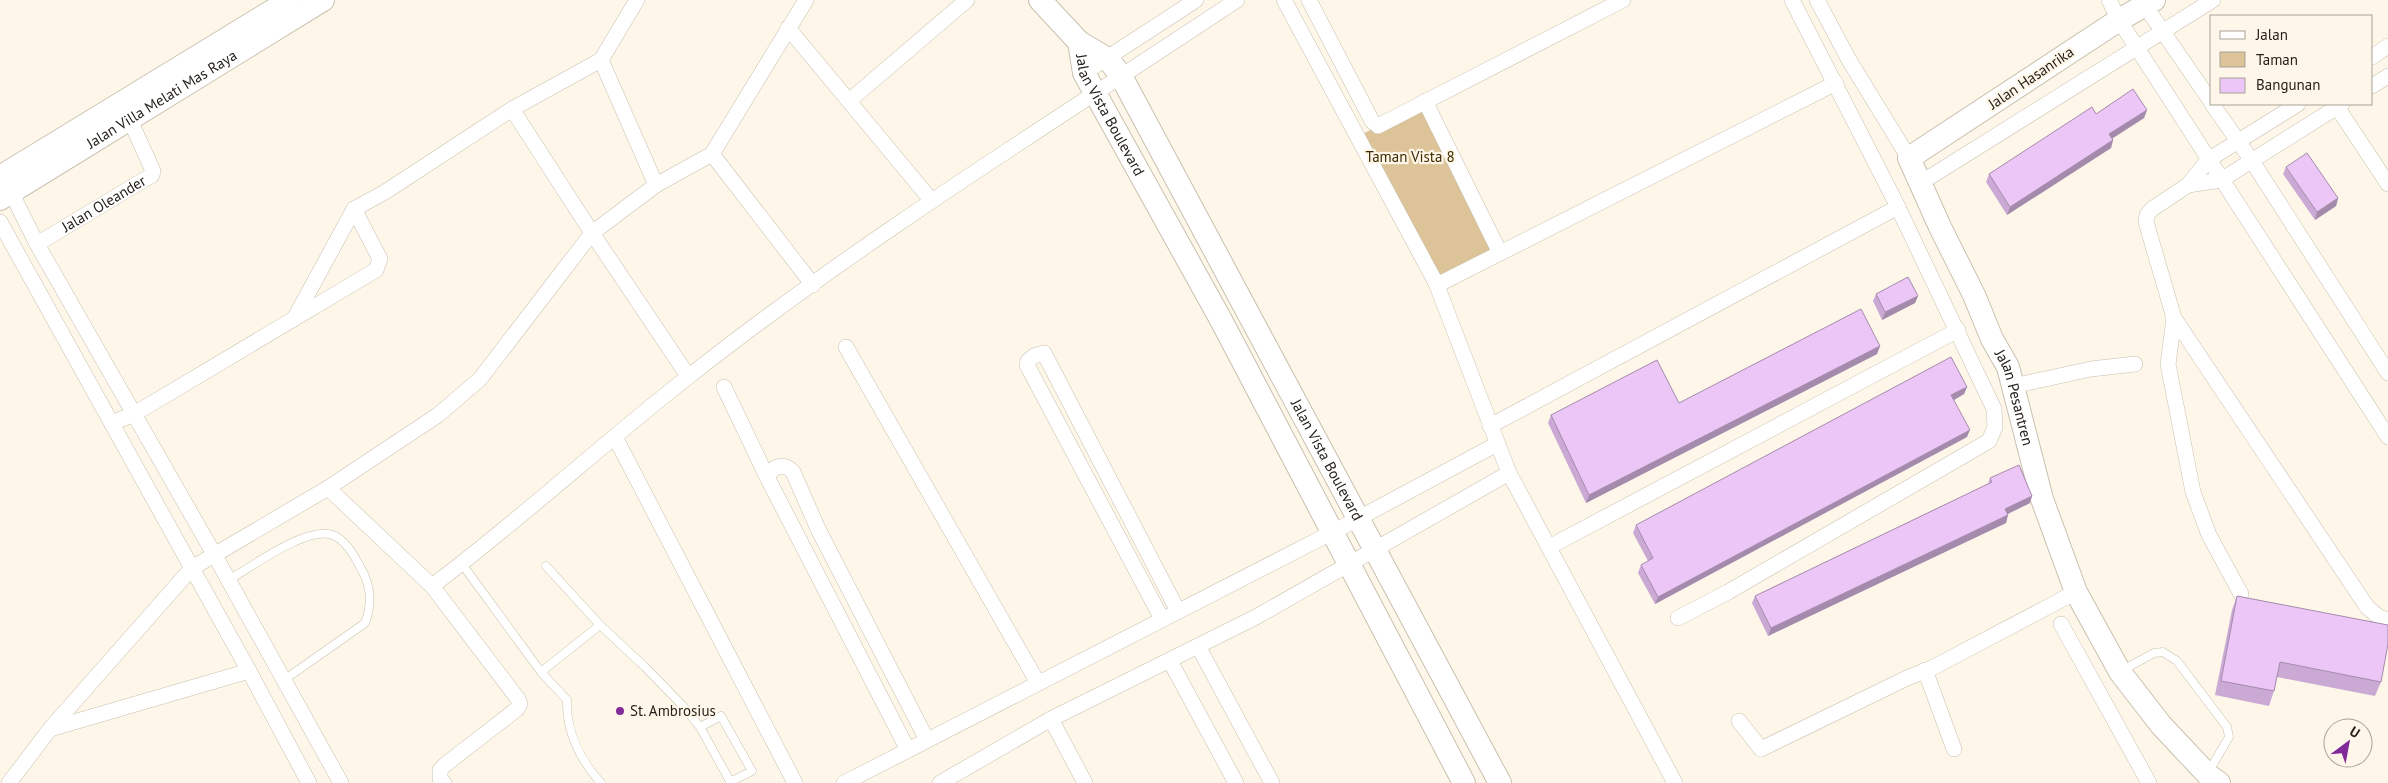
<svg xmlns="http://www.w3.org/2000/svg" width="2388" height="783" font-family="'PT Sans',sans-serif">
<style>
.green{fill:#dcc498}
.lines{fill:none;stroke-linecap:round;stroke-linejoin:round}
.lane-casing{stroke:#c9c0af;stroke-width:9}
.street-casing{stroke:#c9c0af;stroke-width:16}
.secondary-casing{stroke:#c9c0af;stroke-width:24}
.lane{stroke:#fff;stroke-width:8}
.street{stroke:#fff;stroke-width:15}
.secondary{stroke:#fff;stroke-width:22}
.wall{fill:#caaad4}
.shaded-wall{fill:#a48bac}
.building{fill:#ebc6f6;stroke:#a48bac}
.poi-dot{fill:#812b99;stroke:#fef7e9;stroke-width:2}
.labels{text-anchor:middle;stroke-width:4.5;stroke-linejoin:round;paint-order:stroke}
.street-label{font-size:15px;fill:#25211b;stroke:#fef7e9}
.park-label{font-size:15px;fill:#3d2a00;stroke:#fef7e9}
.poi-label{font-size:15px;fill:#25211b;stroke:#fef7e9;text-anchor:start}
</style>
<rect width="100%" height="100%" fill="#fef7e9"/>
<path class="green" d="M 1425,101 L 1500,253 L 1436,283 L 1357,137 Z"/>
<g class="lines">
<g class="lane-casing">
<path id="lane" d="M 462,564 L 541,672 L 567,700 C 566,731 580,760 601,783
M 546,566 L 600,625 L 645,667 L 683,706 L 700,727 L 731,783
M 229,580 C 251,567 310,523 335,536 C 345,541 354,555 359,565 C 371,584 373,602 365,623 L 284,680
M 2121,671 L 2154,653 L 2163,652 L 2177,661 L 2227,727 L 2229,737 L 2209,771
M 541,672 L 600,625
M 700,727 L 721,716 L 752,771 L 730,782"/>
</g>
<g class="street-casing">
<g id="street">
<path d="M 637,0 L 601,60 L 656,185"/>
<path d="M 1284,0 L 1436,283 L 1443,282 L 1836,83"/>
<path d="M 1309,0 L 1372,121 L 1378,126 L 1623,0"/>
<path d="M 1817,0 L 1849,60 L 1909,158"/>
<path d="M 2109,0 L 2119,20 L 2388,437"/>
<path d="M 2141,0 L 2212,103"/>
<path d="M 788,28 L 931,200"/>
<path d="M 2372,57 L 2388,46"/>
<path d="M 1084,73 L 1196,0"/>
<path d="M 2372,86 L 2388,76"/>
<path d="M 849,101 L 967,0"/>
<path d="M 1425,101 L 1500,253"/>
<path d="M 2212,104 L 2252,161 L 2388,373"/>
<path d="M 2298,104 L 2208,160 L 2188,185 L 2152,209 L 2147,215 L 2146,222 L 2174,318 L 2367,607 L 2379,617 L 2388,620"/>
<path d="M 2337,107 L 2388,184"/>
<path d="M 512,109 L 592,233 L 688,376"/>
<path d="M 712,154 L 813,285"/>
<path d="M 1930,177 L 2213,0"/>
<path d="M 7,184 L 37,244 L 214,554 L 341,783"/>
<path d="M 2188,185 L 2221,180 L 2342,104"/>
<path d="M 0,222 L 249,671 L 309,783"/>
<path id="s1" d="M 37,244 L 152,175 L 153,171 L 126,111"/>
<path d="M 1436,283 L 1509,473 L 1675,783"/>
<path d="M 2174,318 L 2168,364 L 2193,492 L 2209,535 L 2241,594"/>
<path d="M 294,319 L 354,209 L 385,192 L 512,109 L 601,60"/>
<path d="M 846,347 L 1038,683"/>
<path d="M 2013,386 L 2091,369 L 2135,364"/>
<path d="M 724,387 L 767,477 L 908,750"/>
<path d="M 112,423 L 134,414 L 376,270 L 380,259 L 354,209"/>
<path d="M 1490,426 L 1898,207"/>
<path d="M 615,437 L 795,783"/>
<path d="M 767,477 C 773,466 784,462 793,472 L 818,529 L 927,740"/>
<path d="M 328,488 L 432,586 C 520,520 601,445 688,377 C 863,239 1052,123 1237,0"/>
<path d="M 1549,547 L 1958,330"/>
<path d="M 432,586 L 518,699 L 520,704 L 517,709 L 446,764 L 440,770 L 440,779 L 444,783"/>
<path d="M 1678,618 L 1728,592 L 1989,441 L 1995,427 L 1994,409 L 1894,199 L 1792,0"/>
<path d="M 1162,619 L 1027,365 L 1028,361 L 1034,356 L 1044,353 L 1178,611"/>
<path d="M 2061,624 L 2149,783"/>
<path d="M 1198,646 L 1272,783"/>
<path d="M 1170,661 L 1236,783"/>
<path d="M 1925,670 L 1954,749"/>
<path d="M 1051,719 L 1085,783"/>
<path d="M 1739,721 L 1761,749 L 1907,678 L 1932,668 L 2076,592"/>
<path d="M 50,729 L 249,671"/>
<path d="M 9,783 L 50,729 L 192,568 L 328,488 L 438,415 L 480,379 L 592,233 L 656,185 L 712,154 L 806,0"/>
<path d="M 844,783 L 1333,532 L 1497,444"/>
<path d="M 940,783 L 1051,719 L 1256,617 L 1509,473"/>
</g>
</g>
<g class="secondary-casing">
<g id="secondary">
<path id="s2" d="M 1040,0 L 1079,42 L 1108,59 L 1121,76 L 1500,783"/>
<path id="s3" d="M 2154,0 L 2119,20 L 1909,158 L 1940,227 L 1974,295 L 1992,339 L 2008,367 L 2042,499 L 2076,592 L 2120,672 L 2161,725 L 2208,775 L 2219,783"/>
<path id="s4" d="M 1079,42 L 1084,73 L 1221,320 L 1464,783"/>
<path d="M 0,177 L 290,0"/>
<path id="s5" d="M 0,199 L 323,0"/>
</g>
</g>
<use href="#lane" class="lane"/>
<use href="#street" class="street"/>
<use href="#secondary" class="secondary"/>
</g>
<path class="wall" d="M 2147,110 L 2144,118 L 2112,138 L 2113,140 L 2111,148 L 2007,215 L 1986,182 L 1989,174 L 2096,114 Z
M 2286,167 L 2338,198 L 2336,206 L 2315,220 L 2283,174 Z
M 1876,294 L 1918,296 L 1915,303 L 1882,320 L 1873,301 Z
M 1880,346 L 1877,354 L 1586,503 L 1548,423 L 1551,415 L 1679,403 Z
M 1967,387 L 1964,394 L 1954,400 L 1967,437 L 1655,604 L 1638,573 L 1641,565 L 1648,561 L 1633,533 L 1636,525 Z
M 1990,478 L 2032,496 L 2030,503 L 2008,514 L 2006,523 L 1768,636 L 1752,603 L 1755,596 L 1988,484 Z
M 2237,596 L 2381,682 L 2375,696 L 2277,677 L 2274,691 L 2269,706 L 2215,695 L 2232,610 Z"/>
<path class="shaded-wall" d="M 2147,110 L 2144,118 L 2107,142 L 2109,134 Z
M 2113,140 L 2111,148 L 2007,215 L 2010,207 Z
M 2338,198 L 2336,206 L 2315,220 L 2317,212 Z
M 1918,296 L 1915,303 L 1882,320 L 1885,312 Z
M 1880,346 L 1877,354 L 1586,503 L 1589,495 Z
M 1967,387 L 1964,394 L 1949,403 L 1951,395 Z
M 1970,430 L 1967,437 L 1655,604 L 1658,597 Z
M 2032,496 L 2030,503 L 2003,516 L 2005,509 Z
M 2008,515 L 2006,523 L 1768,636 L 1771,628 Z"/>
<path class="building" d="M 2133,89 L 2147,110 L 2109,134 L 2113,140 L 2010,207 L 1989,174 L 2092,107 L 2096,114 Z
M 2307,153 L 2338,198 L 2317,212 L 2286,167 Z
M 1908,277 L 1918,296 L 1885,312 L 1876,294 Z
M 1861,309 L 1880,346 L 1589,495 L 1551,415 L 1657,360 L 1679,403 Z
M 1951,357 L 1967,387 L 1951,395 L 1970,430 L 1658,597 L 1641,565 L 1653,558 L 1636,525 Z
M 2019,465 L 2032,496 L 2005,509 L 2008,515 L 1771,628 L 1755,596 L 1992,482 L 1990,478 Z
M 2237,596 L 2388,625 L 2388,644 L 2381,682 L 2280,662 L 2274,691 L 2221,681 Z"/>
<circle class="poi-dot" cx="620" cy="711" r="5"/>
<g class="labels">
<g class="street-label">
<text transform="translate(2031 78) rotate(-34)" y="5">Jalan Hasanrika</text>
<text dy="5" stroke="none"><textPath href="#s5" startOffset="190">Jalan Villa Melati Mas Raya</textPath></text>
<text dy="5" stroke="none"><textPath href="#s4" startOffset="80">Jalan Vista Boulevard</textPath></text>
<text dy="5" stroke="none"><textPath href="#s1" startOffset="78">Jalan Oleander</textPath></text>
<text dy="5" stroke="none"><textPath href="#s3" startOffset="554">Jalan Pesantren</textPath></text>
<text dy="5" stroke="none"><textPath href="#s2" startOffset="548">Jalan Vista Boulevard</textPath></text>
</g>
<g class="park-label">
<text x="1410" y="162">Taman Vista 8</text>
</g>
<g class="poi-label">
<text x="630" y="716">St. Ambrosius</text>
</g>
</g>
<rect x="2210" y="15" width="162" height="90" fill="#fef7e9" stroke="#a7a197"/>
<rect x="2220" y="31" width="25" height="8" fill="#ffffff" stroke="#a7a197"/>
<text x="2256" y="40" font-size="15" fill="#25211b">Jalan</text>
<rect x="2220" y="52" width="25" height="15" fill="#dcc498" stroke="#a7a197"/>
<text x="2256" y="65" font-size="15" fill="#25211b">Taman</text>
<rect x="2220" y="78" width="25" height="15" fill="#ebc6f6" stroke="#a7a197"/>
<text x="2256" y="90" font-size="15" fill="#25211b">Bangunan</text>
<g transform="translate(2348 743) rotate(32)"><circle r="24" fill="#fef7e9" stroke="#a7a197"/>
<path d="M0-4L9 19L0 12L-9 19Z" fill="#812b99"/>
<text y="-8" font-size="14" font-weight="bold" text-anchor="middle" fill="#25211b">U</text>
</g>
</svg>
